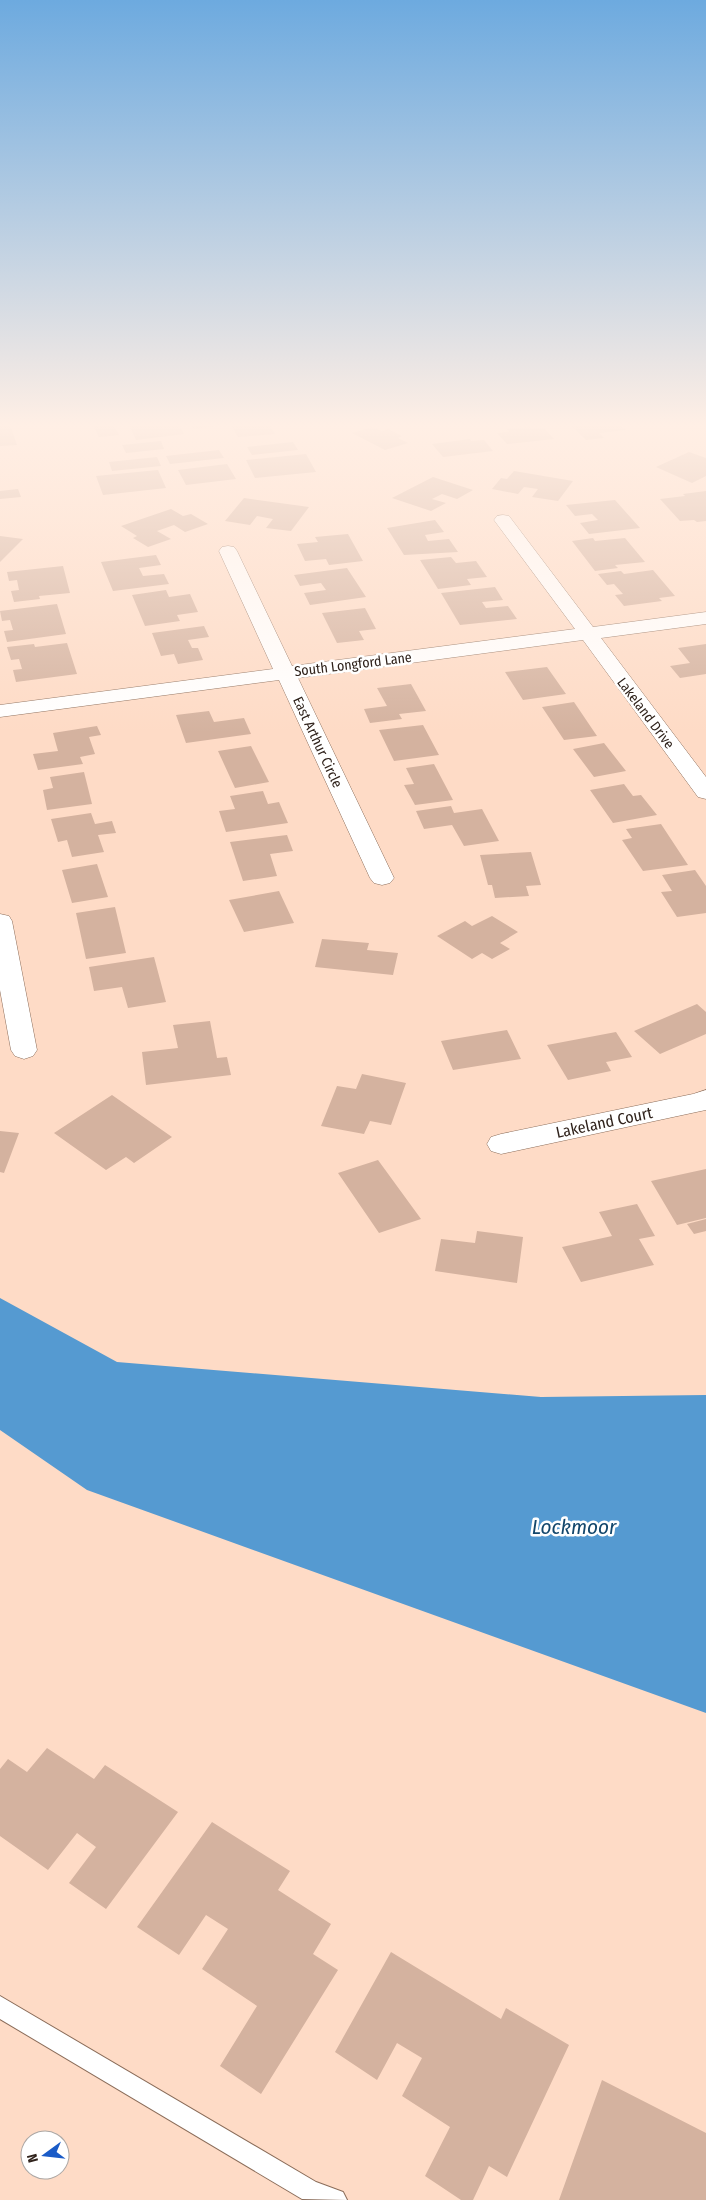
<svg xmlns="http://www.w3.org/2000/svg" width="706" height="2200" font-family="'Fira Sans Condensed',sans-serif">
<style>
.water{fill:#559ad1}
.building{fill:#d4b29f}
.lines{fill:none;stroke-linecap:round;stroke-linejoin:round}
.lane-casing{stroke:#8b6d5a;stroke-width:2}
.street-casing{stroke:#8b6d5a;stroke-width:1}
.lane{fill:#fff;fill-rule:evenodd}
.street{fill:#fff;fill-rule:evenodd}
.labels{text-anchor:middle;stroke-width:5;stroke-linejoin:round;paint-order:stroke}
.far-street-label{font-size:14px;fill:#2f221b;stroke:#fff}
.street-label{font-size:16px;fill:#2f221b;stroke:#fff}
.near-water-label{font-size:21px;font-style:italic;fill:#13476c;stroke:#fff}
</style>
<rect width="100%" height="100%" fill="#fedbc6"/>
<path class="water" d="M 0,1298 L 117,1362 L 541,1397 L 706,1395 L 706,1713 L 87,1490 L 0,1430 Z"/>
<path class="building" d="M 0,425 L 10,425 L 17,445 L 0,446 Z
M 93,425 L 114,425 L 119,435 L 99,437 Z
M 129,425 L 179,425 L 184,434 L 136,440 Z
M 191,425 L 212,425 L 213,427 L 193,429 Z
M 231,425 L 270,425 L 275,434 L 238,437 Z
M 571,425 L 621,425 L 626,430 L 599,433 L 604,438 L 586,440 Z
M 373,427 L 382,431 L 388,429 L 402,436 L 398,438 L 408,443 L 385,450 L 352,433 Z
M 529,427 L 531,429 L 544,428 L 554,439 L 507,444 L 497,433 L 509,432 L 507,429 Z
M 470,439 L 471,441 L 484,440 L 493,451 L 443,457 L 432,444 Z
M 161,441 L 164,449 L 126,453 L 122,445 Z
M 293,442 L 298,450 L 252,455 L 247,447 Z
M 219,450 L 224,458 L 170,464 L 166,456 Z
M 689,452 L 706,458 L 706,476 L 692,483 L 656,467 Z
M 306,454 L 316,472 L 255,478 L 246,460 Z
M 157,457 L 161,466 L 112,471 L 109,462 Z
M 227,464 L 236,479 L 186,485 L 178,470 Z
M 158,470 L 166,488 L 103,495 L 96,476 Z
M 514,471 L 573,481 L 558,501 L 532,497 L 538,489 L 524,487 L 518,494 L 492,489 L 501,478 L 507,479 Z
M 433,477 L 473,490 L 457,499 L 442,494 L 432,499 L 446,503 L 431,511 L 392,498 Z
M 18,489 L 21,497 L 0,499 L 0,491 Z
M 706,491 L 706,521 L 697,522 L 694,520 L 680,521 L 660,499 L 685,496 L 683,494 Z
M 244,498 L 309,507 L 291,531 L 266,528 L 273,519 L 257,516 L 250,525 L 225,521 Z
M 615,500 L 640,528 L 589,534 L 580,523 L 598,520 L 592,514 L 575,516 L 566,505 Z
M 171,509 L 183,516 L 191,514 L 208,524 L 185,532 L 174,525 L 157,531 L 171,539 L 148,547 L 133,538 L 137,536 L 121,526 Z
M 435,520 L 444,532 L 425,535 L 428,541 L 449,539 L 458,552 L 404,555 L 387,528 Z
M 348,534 L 363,561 L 329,565 L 326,559 L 305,561 L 297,544 L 318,542 L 315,537 Z
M 0,536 L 23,539 L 0,562 Z
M 593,538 L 595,541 L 625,538 L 645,562 L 615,565 L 618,568 L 595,571 L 572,541 Z
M 156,555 L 161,565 L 139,568 L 143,576 L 164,574 L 169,584 L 113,591 L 101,562 Z
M 451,557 L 456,563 L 476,561 L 487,577 L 467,579 L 471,585 L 438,589 L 420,560 Z
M 63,566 L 70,593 L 39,596 L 40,599 L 14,602 L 11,591 L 19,590 L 17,580 L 9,581 L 7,572 Z
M 347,568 L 366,597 L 310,605 L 304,593 L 326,590 L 321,583 L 300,586 L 294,575 Z
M 653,570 L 675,596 L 659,598 L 662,601 L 624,606 L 615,595 L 623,594 L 614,584 L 607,585 L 598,574 L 621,571 L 624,574 Z
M 495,587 L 503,600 L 482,602 L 486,608 L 508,606 L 517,619 L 460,625 L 441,593 Z
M 166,590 L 169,597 L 190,594 L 198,612 L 177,615 L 180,621 L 145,626 L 132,595 Z
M 57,604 L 66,634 L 7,642 L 4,631 L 13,630 L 10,620 L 2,621 L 0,611 Z
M 365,608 L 376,629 L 359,631 L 364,640 L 337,643 L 322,613 Z
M 204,626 L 209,637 L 188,640 L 192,648 L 198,648 L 203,660 L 178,664 L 174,654 L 161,656 L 152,633 Z
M 67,643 L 77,674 L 16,682 L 13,670 L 22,669 L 19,659 L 11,660 L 7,647 L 34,644 L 35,647 Z
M 706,644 L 706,674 L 680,678 L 670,666 L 690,663 L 678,648 Z
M 547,667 L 566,694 L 523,700 L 505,672 Z
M 411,684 L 426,711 L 399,714 L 402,719 L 370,723 L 364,709 L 387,706 L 377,688 Z
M 574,702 L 597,736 L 564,740 L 542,707 Z
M 209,711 L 214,722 L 244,718 L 251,734 L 186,743 L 176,715 Z
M 423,725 L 439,755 L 394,761 L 379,730 Z
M 97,726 L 101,735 L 89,737 L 95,754 L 80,757 L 83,764 L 38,770 L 33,754 L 58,751 L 53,733 Z
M 604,743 L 626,771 L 594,777 L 573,749 Z
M 251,746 L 269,782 L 235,788 L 218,751 Z
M 434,764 L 453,800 L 415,805 L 404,785 L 414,784 L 406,768 Z
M 84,772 L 92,804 L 47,810 L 43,790 L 53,788 L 50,777 Z
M 624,784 L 633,796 L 641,795 L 657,815 L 613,823 L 590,790 Z
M 263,791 L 268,804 L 279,802 L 288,823 L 226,832 L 219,811 L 235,809 L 230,796 Z
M 451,806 L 454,813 L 482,809 L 499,841 L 464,846 L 452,825 L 424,829 L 416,811 Z
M 91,813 L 95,824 L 112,821 L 116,833 L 98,835 L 104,852 L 72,857 L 67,840 L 58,842 L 51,819 Z
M 661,824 L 688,865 L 643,871 L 622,840 L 632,838 L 626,829 Z
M 287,835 L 293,851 L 270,854 L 277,876 L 243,881 L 230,842 Z
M 531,852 L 541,885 L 526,886 L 529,896 L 495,898 L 492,885 L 488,885 L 480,855 Z
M 97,864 L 108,897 L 72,903 L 62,870 Z
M 695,870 L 706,886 L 706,913 L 677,917 L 661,892 L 672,891 L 662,875 Z
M 279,891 L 294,923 L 244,932 L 229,900 Z
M 115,907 L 126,953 L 86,959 L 76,913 Z
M 492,916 L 518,932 L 500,943 L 510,949 L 492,959 L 482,953 L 472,959 L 437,936 L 465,921 L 472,926 Z
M 322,939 L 369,943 L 367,950 L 398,953 L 393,975 L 315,967 Z
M 154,957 L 166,1002 L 128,1008 L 122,987 L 94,991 L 89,967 Z
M 697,1004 L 706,1012 L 706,1034 L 660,1054 L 634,1031 Z
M 210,1021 L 217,1058 L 227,1057 L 231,1075 L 146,1085 L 142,1052 L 178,1048 L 173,1025 Z
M 507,1030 L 521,1059 L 453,1070 L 441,1041 Z
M 616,1032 L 632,1057 L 606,1062 L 611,1071 L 568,1080 L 547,1045 Z
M 362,1074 L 406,1083 L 391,1125 L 370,1121 L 364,1134 L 321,1126 L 337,1086 L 356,1089 Z
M 112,1095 L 172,1137 L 134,1163 L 126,1157 L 106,1170 L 54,1133 Z
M 0,1131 L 19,1133 L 4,1173 L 0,1172 Z
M 378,1160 L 421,1219 L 379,1233 L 338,1173 Z
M 706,1169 L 706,1218 L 677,1225 L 651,1181 Z
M 637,1204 L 655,1236 L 639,1239 L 654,1265 L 581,1282 L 562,1247 L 612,1236 L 599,1212 Z
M 706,1219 L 706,1231 L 694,1234 L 687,1224 Z
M 477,1231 L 523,1237 L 517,1283 L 435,1271 L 441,1239 L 475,1243 Z
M 47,1748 L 94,1779 L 105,1765 L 178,1812 L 106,1909 L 69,1883 L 96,1847 L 77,1833 L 48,1870 L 0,1836 L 0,1769 L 8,1759 L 27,1772 Z
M 212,1822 L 290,1871 L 278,1890 L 331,1924 L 313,1954 L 338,1970 L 261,2094 L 220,2066 L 257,2006 L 202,1969 L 228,1929 L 206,1915 L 179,1955 L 137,1927 Z
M 391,1952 L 501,2019 L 506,2008 L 569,2045 L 507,2177 L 489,2166 L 473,2200 L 461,2200 L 425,2176 L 450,2127 L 402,2096 L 422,2058 L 397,2043 L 377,2080 L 335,2052 Z
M 602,2080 L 706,2133 L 706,2200 L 559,2200 Z"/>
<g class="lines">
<g class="lane-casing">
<path id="lane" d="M 0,1996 L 316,2182 L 343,2192 L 347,2200 L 302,2199 L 0,2019 Z"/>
</g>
<g class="street-casing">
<path id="street" d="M 503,515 L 509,516 L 593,627 L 706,612 L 706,624 L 601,638 L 706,777 L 706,799 L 698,797 L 583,640 L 298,678 L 394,878 L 390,883 L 382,885 L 374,883 L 370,878 L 279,680 L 0,717 L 0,705 L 273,669 L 219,551 L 222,547 L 228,546 L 234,547 L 237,551 L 292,666 L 575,629 L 494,520 L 497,516 Z
M 0,914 L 9,916 L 12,921 L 37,1050 L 33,1056 L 24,1059 L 15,1056 L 11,1050 L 0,990 Z
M 706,1090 L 706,1110 L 701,1111 L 501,1154 L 491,1151 L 487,1144 L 491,1137 L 501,1134 L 693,1094 Z"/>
</g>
<use href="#lane" class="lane"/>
<use href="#street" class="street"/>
</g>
<linearGradient id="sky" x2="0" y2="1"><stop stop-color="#6daadf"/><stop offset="0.58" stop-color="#ffefe5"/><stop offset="1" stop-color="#ffefe5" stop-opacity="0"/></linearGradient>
<rect width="706" height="733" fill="url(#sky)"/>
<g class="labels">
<g class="far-street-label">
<text transform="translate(353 664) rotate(-7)" y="5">South Longford Lane</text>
<text transform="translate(646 713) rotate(53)" y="5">Lakeland Drive</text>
<text transform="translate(318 742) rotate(65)" y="5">East Arthur Circle</text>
</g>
<g class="street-label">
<text transform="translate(604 1122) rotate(-12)" y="6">Lakeland Court</text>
</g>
<g class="near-water-label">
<text x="574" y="1534">Lockmoor</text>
</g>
</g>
<g transform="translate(45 2155) rotate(255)"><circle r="24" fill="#ffffff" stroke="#aca7a4"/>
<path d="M0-4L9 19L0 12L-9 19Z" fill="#1a5bc7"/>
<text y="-8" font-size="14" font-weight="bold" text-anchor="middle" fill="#2f221b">N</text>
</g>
</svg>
